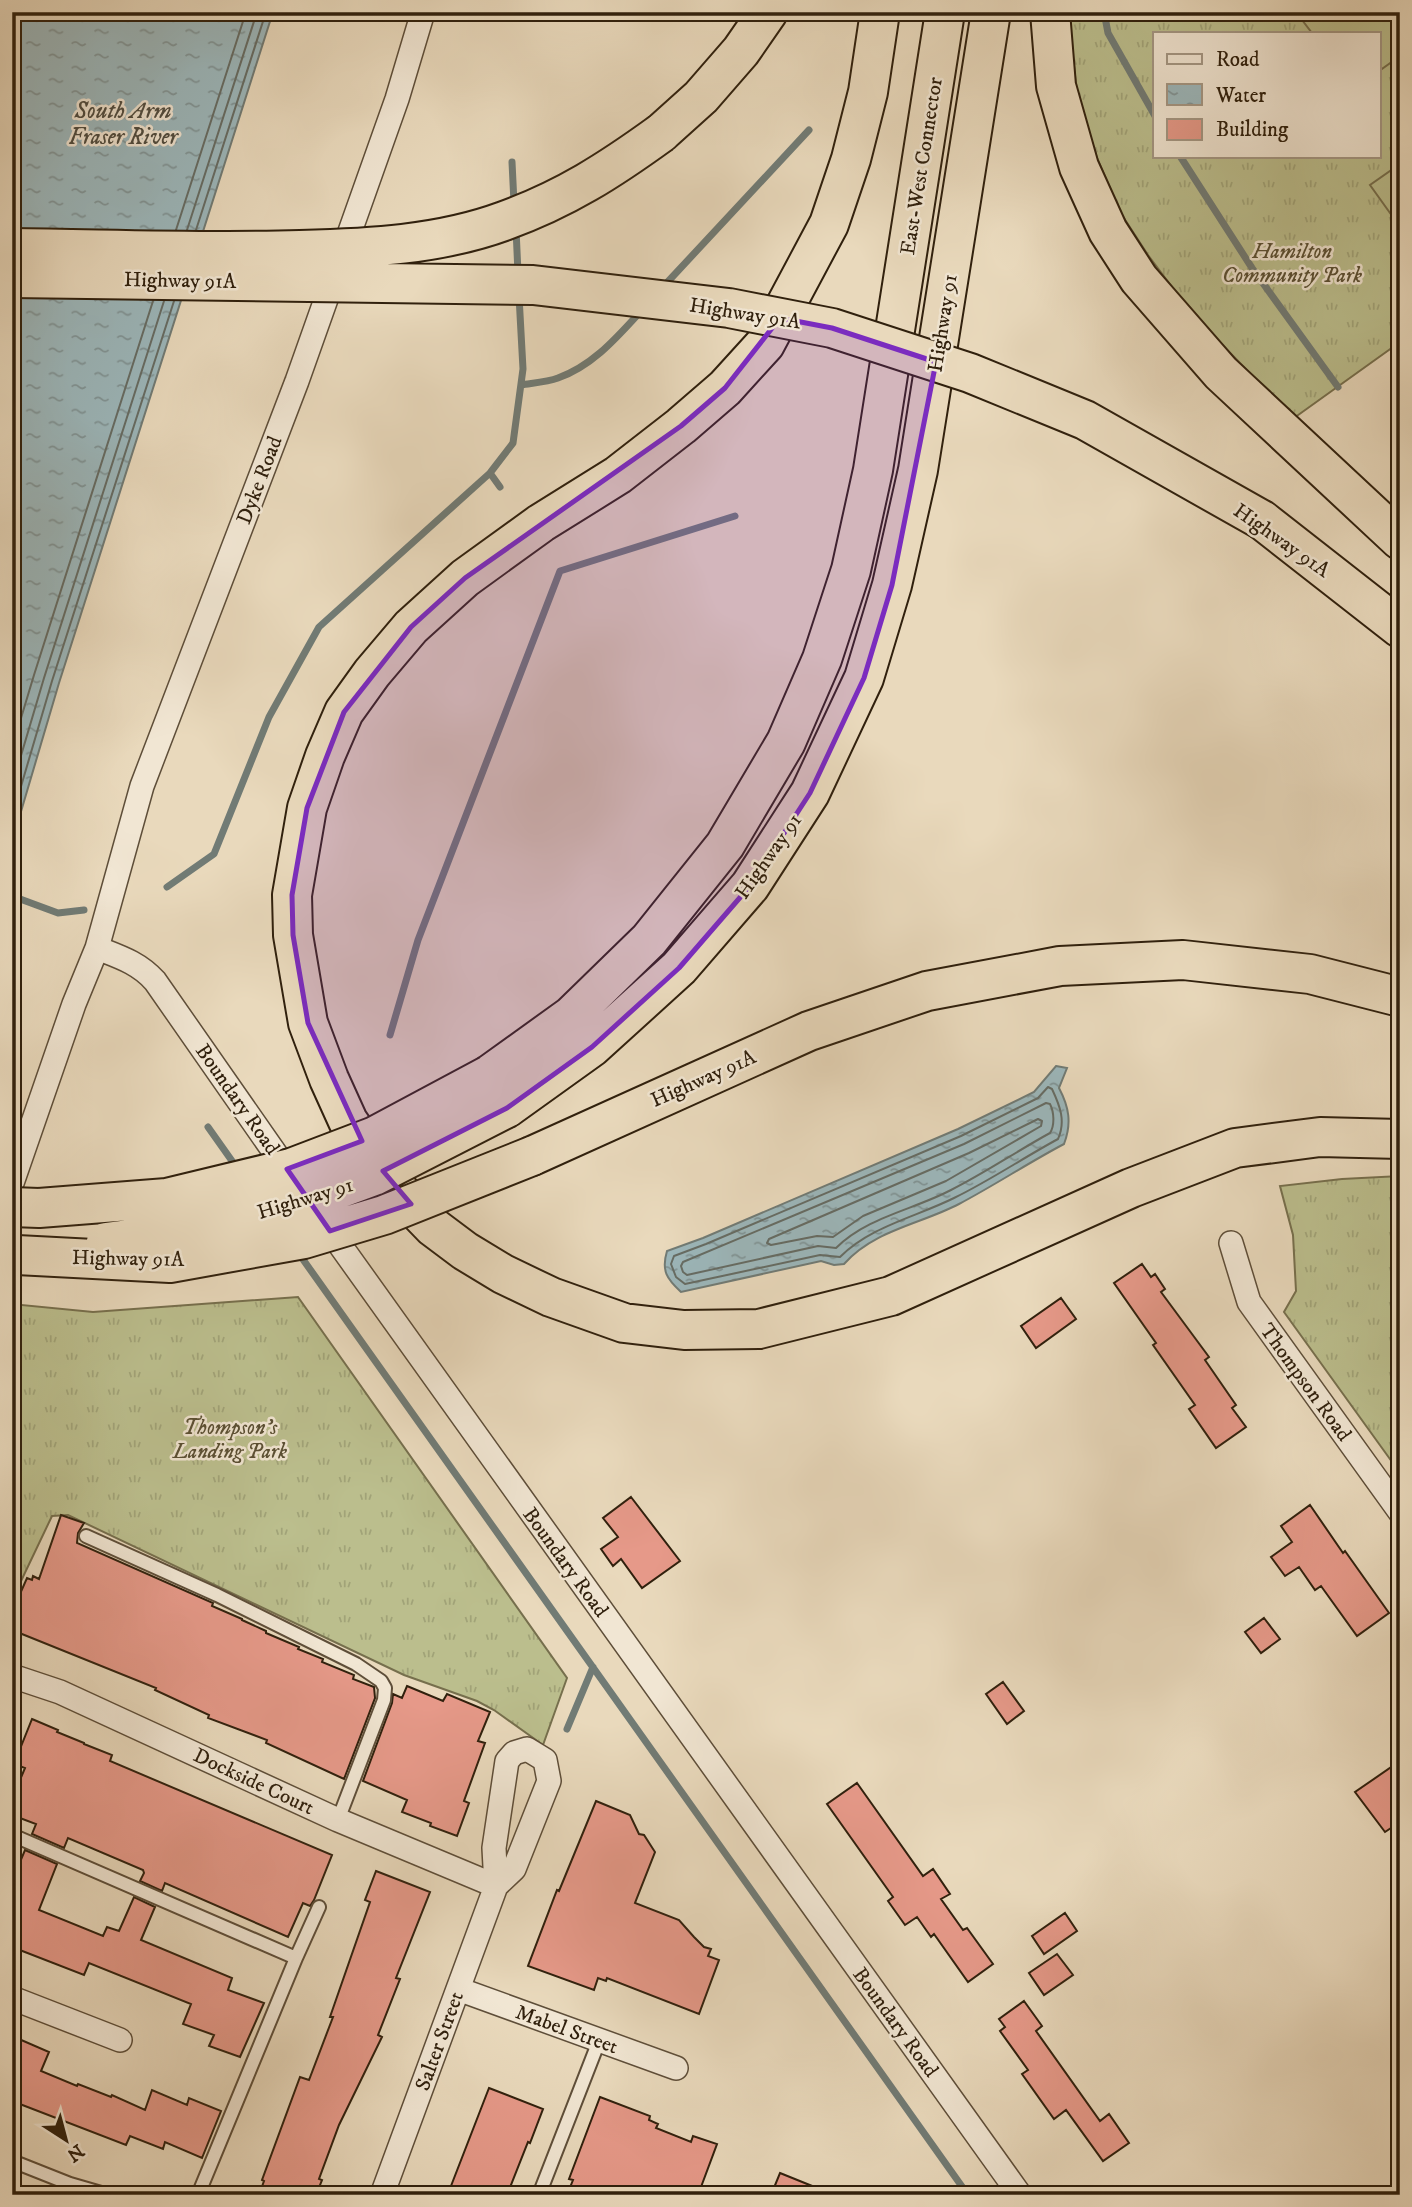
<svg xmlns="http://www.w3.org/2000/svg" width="1412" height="2207" font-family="'IM FELL DW Pica',serif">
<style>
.grass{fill:url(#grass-tufts);stroke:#766f4d;stroke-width:2;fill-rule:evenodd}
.garden{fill:#bbbe8d;stroke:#766f4d;stroke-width:2}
.water{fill:url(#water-ripples);stroke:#717b75;stroke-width:2}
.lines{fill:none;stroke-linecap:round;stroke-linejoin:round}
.shore{stroke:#666c64;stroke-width:2}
.stream{stroke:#717b75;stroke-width:7}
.building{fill:#e69989;stroke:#30200d;stroke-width:2}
.lane-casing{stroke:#5e4e39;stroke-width:16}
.street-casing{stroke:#5e4e39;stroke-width:26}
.highway-casing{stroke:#30200d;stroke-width:42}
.lane{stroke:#f1e6d3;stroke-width:12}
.street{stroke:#f1e6d3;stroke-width:23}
.highway{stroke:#e9d9bc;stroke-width:38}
.highway-bridge-casing{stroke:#30200d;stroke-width:42;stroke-linecap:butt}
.highway-bridge{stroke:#e9d9bc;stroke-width:38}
.marked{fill:#7b2cbf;fill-opacity:0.2;stroke:#7b2cbf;stroke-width:5;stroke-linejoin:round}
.labels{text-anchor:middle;stroke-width:5;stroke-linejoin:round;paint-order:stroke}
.street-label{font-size:21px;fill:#30200d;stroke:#f1e6d3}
.park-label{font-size:21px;font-style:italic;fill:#5a4f33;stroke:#f1e6d3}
.water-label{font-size:23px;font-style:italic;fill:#504d41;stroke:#f1e6d3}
</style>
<defs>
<pattern id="grass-tufts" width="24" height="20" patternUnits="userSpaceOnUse" patternTransform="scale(1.75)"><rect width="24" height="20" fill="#bbbe8d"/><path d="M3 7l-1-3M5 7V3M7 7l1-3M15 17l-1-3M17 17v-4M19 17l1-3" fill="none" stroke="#a1a378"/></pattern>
<pattern id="water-ripples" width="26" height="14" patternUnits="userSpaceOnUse" patternTransform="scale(1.75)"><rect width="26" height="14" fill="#9cb7bb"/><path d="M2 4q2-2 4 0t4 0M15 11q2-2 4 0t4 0" fill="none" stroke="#809496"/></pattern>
</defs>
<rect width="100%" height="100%" fill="#e9d9bc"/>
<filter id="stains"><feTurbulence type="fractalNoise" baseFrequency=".00286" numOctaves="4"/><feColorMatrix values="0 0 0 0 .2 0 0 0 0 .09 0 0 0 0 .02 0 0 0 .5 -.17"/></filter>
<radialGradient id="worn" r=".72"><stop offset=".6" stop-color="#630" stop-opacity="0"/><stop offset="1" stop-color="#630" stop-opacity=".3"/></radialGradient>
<path class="grass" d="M 1068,12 L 1400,12 L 1400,342 L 1294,418 L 1193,315 L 1148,255 L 1120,212 L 1097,158 L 1077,93 ZM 1155,33 L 1379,33 L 1379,156 L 1155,156 Z
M 1400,1176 L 1400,1473 L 1284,1312 L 1296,1291 L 1293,1235 L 1280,1186 L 1342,1179 Z
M 298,1297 L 567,1678 L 543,1745 L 494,1710 L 477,1701 L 404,1675 L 68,1515 L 52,1516 L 12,1600 L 12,1304 L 93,1312 Z"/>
<path class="garden" d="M 1296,12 L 1400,12 L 1400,56 L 1379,71 L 1379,33 L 1312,33 Z
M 1400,164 L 1400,227 L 1370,185 Z"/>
<path class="water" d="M 12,12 L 273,12 L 59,683 L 12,842 Z
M 1056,1066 L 1067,1068 L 1059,1088 C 1069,1107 1072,1123 1064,1144 C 1028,1163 995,1185 959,1204 C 921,1224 874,1230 844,1264 L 834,1265 L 821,1261 L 681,1292 C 667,1279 661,1271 667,1251 L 703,1238 L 958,1129 L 1034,1092 Z"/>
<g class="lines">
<path class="shore" d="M 176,230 L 246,12
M 187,230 L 257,12
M 196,230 L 266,12
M 12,748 L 34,675 L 153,301
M 12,786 L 44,678 L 164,301
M 12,817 L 52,681 L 174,301
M 1048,1087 L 1052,1089 C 1060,1106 1066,1121 1058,1139 C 1023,1158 989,1181 954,1198 C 916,1217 871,1226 840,1257 L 820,1255 L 685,1284 L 676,1277 L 671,1264 L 674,1256 L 706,1244 L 961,1136 L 1038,1098 Z
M 1046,1103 L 1050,1104 C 1054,1112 1055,1125 1050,1133 C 1017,1151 985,1173 951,1190 C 913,1210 867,1217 836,1248 L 818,1246 L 687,1275 L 683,1272 L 681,1266 L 683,1262 L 964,1144 Z
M 1038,1119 L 1042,1121 L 1041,1126 L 946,1181 L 863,1216 L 833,1237 L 817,1236 L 771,1245 L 767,1243 L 769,1239 L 969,1153 Z"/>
<path class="stream" d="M 1104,12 L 1108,33 L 1155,116
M 1180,156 L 1252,268 L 1338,387
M 512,162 L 514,203
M 516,229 L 518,273
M 662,288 L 809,130
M 521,385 C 533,383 547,382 558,378 C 594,365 618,336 642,310
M 490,473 L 500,487
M 167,887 L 214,854 L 269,717 L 319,627 L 490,473 L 513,443 L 523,369 L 519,296
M 12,896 L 58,913 L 84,910
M 390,1035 L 418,940 L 560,571 L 735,516
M 208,1127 L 237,1168
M 297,1251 L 968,2195
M 567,1729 L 593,1667"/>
</g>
<path class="building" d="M 1142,1264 L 1151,1277 L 1155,1274 L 1165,1289 L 1161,1292 L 1209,1357 L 1205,1360 L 1236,1405 L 1232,1408 L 1246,1427 L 1216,1448 L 1189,1409 L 1195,1405 L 1153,1345 L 1156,1343 L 1114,1283 Z
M 1061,1298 L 1076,1319 L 1036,1348 L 1021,1326 Z
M 631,1497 L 680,1561 L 642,1588 L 621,1559 L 613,1566 L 601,1549 L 618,1537 L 603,1518 Z
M 1310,1505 L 1343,1553 L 1345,1551 L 1389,1613 L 1357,1636 L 1321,1586 L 1315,1590 L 1299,1567 L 1285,1576 L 1271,1557 L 1292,1542 L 1281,1526 Z
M 61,1515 L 84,1523 L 78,1533 L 77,1543 L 213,1603 L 212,1606 L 242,1619 L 242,1620 L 266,1631 L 266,1633 L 299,1647 L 298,1649 L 323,1659 L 322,1662 L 354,1675 L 353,1679 L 374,1687 L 375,1698 L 344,1779 L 266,1743 L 267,1740 L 208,1718 L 209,1715 L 155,1690 L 156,1688 L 12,1630 L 12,1612 L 27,1578 L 32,1580 L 33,1576 L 39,1579 Z
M 1264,1618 L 1280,1639 L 1261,1653 L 1245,1632 Z
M 1003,1682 L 1024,1711 L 1007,1724 L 986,1694 Z
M 407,1686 L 443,1701 L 447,1694 L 490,1712 L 478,1741 L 485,1743 L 464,1801 L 469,1803 L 457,1836 L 430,1826 L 431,1823 L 402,1812 L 407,1800 L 363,1781 L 392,1703 L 393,1694 L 402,1698 Z
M 32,1719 L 58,1730 L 57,1732 L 84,1743 L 84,1744 L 112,1755 L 110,1761 L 332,1855 L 314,1900 L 310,1906 L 303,1903 L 288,1937 L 165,1883 L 162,1891 L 140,1881 L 144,1873 L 143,1870 L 68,1838 L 64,1848 L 32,1834 L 36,1824 L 12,1815 L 12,1799 L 25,1768 L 14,1764 Z
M 1400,1761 L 1400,1822 L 1385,1832 L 1355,1792 Z
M 857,1783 L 923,1876 L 933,1869 L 950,1894 L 941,1899 L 963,1930 L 967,1928 L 993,1964 L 968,1982 L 934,1934 L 931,1937 L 917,1917 L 905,1925 L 888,1901 L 893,1897 L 827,1804 Z
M 596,1801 L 630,1815 L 639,1834 L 644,1835 L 655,1852 L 635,1903 L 679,1920 L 694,1937 L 704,1947 L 711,1949 L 708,1956 L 719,1960 L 699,2014 L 607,1978 L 606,1981 L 598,1978 L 594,1990 L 528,1966 L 557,1890 L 559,1891 Z
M 25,1850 L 57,1864 L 39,1910 L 103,1936 L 107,1927 L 119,1931 L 134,1897 L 155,1907 L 141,1940 L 232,1978 L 228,1990 L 264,2003 L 240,2057 L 209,2046 L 214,2035 L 183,2024 L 191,2004 L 89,1963 L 84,1975 L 12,1947 L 12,1881 Z
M 376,1871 L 430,1892 L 396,1978 L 400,1979 L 378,2035 L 382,2037 L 339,2125 L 319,2179 L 322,2180 L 316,2195 L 259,2195 L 264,2181 L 262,2180 L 300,2077 L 309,2080 L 333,2017 L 330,2017 L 370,1902 L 365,1900 Z
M 1065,1913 L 1077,1931 L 1044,1954 L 1032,1936 Z
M 1057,1954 L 1073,1975 L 1044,1995 L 1029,1973 Z
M 1024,2001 L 1042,2026 L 1036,2031 L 1100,2121 L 1109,2114 L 1129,2143 L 1103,2161 L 1066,2110 L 1054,2119 L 1022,2074 L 1028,2070 L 1000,2031 L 1005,2027 L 999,2019 Z
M 12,2036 L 49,2052 L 41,2071 L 77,2086 L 78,2084 L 111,2097 L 112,2095 L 145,2110 L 152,2090 L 187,2105 L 189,2098 L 221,2111 L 202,2158 L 165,2142 L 163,2149 L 130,2136 L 126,2145 L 12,2101 Z
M 489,2088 L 543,2109 L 530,2143 L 528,2142 L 507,2195 L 450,2195 L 453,2187 L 451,2186 Z
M 600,2097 L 650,2116 L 649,2120 L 658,2124 L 656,2128 L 691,2142 L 693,2136 L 717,2144 L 698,2195 L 581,2195 L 569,2190 L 573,2180 L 569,2179 Z
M 780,2173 L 832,2194 L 832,2195 L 771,2195 Z"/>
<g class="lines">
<g class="lane-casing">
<path id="lane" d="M 86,1536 L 217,1595 L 356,1664 L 381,1681 L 385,1688 L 384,1700 L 338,1820
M 12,1835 L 296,1958 L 198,2195
M 296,1958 L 319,1907
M 12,2161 L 70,2184 L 108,2195
M 539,2195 L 599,2041"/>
</g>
<g class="street-casing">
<path id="street" d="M 97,948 C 120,957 139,963 155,981 L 291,1176
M 12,1183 L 74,1004 L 97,948 L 142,786 L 297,381 L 397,99 L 423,12
M 325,1224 L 1020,2195
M 1231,1243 L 1249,1302 L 1400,1512
M 12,1676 L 60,1692 L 338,1820 L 496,1886
M 458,1989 L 676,2068
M 12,1998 L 120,2040
M 382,2195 L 496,1886 L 494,1848 L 507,1761 L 514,1753 L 527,1749 L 545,1760 L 549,1781 L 514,1869 L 496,1886"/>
</g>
<g class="highway-casing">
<path id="highway" d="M 880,12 L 868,92 L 851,159 L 829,224 L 765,344 L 725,388 L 681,426 L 618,475 L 541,523 L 465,578 L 411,627 L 372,673 L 344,712 L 325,756 L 307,808 L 292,895 L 293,935 L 308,1023 L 329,1079 L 348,1121 L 378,1164 L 405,1198 L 433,1227 L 465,1251 L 503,1274 L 551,1297 L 624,1323 L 684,1330 L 759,1329 L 891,1296 L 1131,1188 L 1235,1148 L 1320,1137 L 1400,1139
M 1050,12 L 1056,86 L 1079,167 L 1108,231 L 1139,279 L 1221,373 L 1400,540
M 661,133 L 701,97 L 741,51 L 768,12
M 1262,520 L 1400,628
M 489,1075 L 571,1016 L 649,940 L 725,845 L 786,742 L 822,659 L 851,570 L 873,470 L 945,12
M 507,1108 L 592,1047 L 679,968 L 750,886 L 810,793 L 864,678 L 892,585 L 918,470 L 991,12
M 532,1156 L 809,1031 L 927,991 L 1060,966 L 1183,960 L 1310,974 L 1400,997"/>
</g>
<use href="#lane" class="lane"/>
<use href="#street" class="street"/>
<use href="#highway" class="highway"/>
<g class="highway-bridge-casing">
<path id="highway-bridge" d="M 12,248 C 108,249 204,253 300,250 C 368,248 439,245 504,221 C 565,199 610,170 661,133
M 12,278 L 533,285 L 729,308 L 832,328 L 970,373 L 1085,420 L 1262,520
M 12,1207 L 39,1208 L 167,1198 L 291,1168 L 375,1136 L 489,1075
M 106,1242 L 167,1234 L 293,1206 L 374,1176 L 507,1108
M 17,1255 L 170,1263 L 304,1239 L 384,1215 L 532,1156"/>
</g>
<use href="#highway-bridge" class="highway-bridge"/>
</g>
<path class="marked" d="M 780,318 L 832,328 L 936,362 L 892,585 L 864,678 L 810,793 L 750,886 L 679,968 L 592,1047 L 507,1108 L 383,1171 L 411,1204 L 330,1231 L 287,1169 L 362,1141 L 308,1023 L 293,935 L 292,895 L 307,808 L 344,712 L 411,627 L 465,578 L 681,426 L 725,388 Z"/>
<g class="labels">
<g class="street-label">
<text transform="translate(921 166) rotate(-81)" y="7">East-West Connector</text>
<text transform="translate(180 280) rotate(1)" y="7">Highway 91A</text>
<text transform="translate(745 313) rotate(9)" y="7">Highway 91A</text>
<text transform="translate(942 323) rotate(-81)" y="7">Highway 91</text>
<text transform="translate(259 480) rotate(-69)" y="7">Dyke Road</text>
<text transform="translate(1282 540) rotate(35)" y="7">Highway 91A</text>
<text transform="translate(768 856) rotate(-55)" y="7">Highway 91</text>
<text transform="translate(703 1078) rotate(-24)" y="7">Highway 91A</text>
<text transform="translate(238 1099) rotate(55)" y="7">Boundary Road</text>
<text transform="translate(305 1198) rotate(-17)" y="7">Highway 91</text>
<text transform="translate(128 1258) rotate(1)" y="7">Highway 91A</text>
<text transform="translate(1306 1382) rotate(54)" y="7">Thompson Road</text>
<text transform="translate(566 1562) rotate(54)" y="7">Boundary Road</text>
<text transform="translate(254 1781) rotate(25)" y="7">Dockside Court</text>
<text transform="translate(896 2022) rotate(54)" y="7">Boundary Road</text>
<text transform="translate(567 2029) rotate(20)" y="7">Mabel Street</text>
<text transform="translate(439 2041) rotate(-70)" y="7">Salter Street</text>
</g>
<g class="park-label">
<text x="1292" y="258">Hamilton<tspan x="1292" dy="24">Community Park</tspan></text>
<text x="230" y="1434">Thompson's<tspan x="230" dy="24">Landing Park</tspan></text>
</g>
<g class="water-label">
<text x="123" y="118">South Arm<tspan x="123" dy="26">Fraser River</tspan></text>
</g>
</g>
<rect width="1412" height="2207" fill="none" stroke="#e9d9bc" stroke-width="42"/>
<rect x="14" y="14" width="1384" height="2179" fill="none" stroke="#30200d" stroke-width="3.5"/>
<rect x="21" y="21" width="1370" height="2165" fill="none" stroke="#30200d" stroke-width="2"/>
<rect x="1153" y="32" width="228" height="126" fill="#f1e6d3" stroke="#a49784" stroke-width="2"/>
<rect x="1167" y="54" width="35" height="10" fill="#f1e6d3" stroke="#a49784" stroke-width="2"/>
<text x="1216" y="66" font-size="21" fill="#30200d">Road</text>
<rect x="1167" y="84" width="35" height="21" fill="url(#water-ripples)" stroke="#a49784" stroke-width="2"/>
<text x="1216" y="102" font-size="21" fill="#30200d">Water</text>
<rect x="1167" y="119" width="35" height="21" fill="#e69989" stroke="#a49784" stroke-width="2"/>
<text x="1216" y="136" font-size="21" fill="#30200d">Building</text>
<g transform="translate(66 2140) rotate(144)" stroke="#f1e6d3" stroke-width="5" paint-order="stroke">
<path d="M0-5L12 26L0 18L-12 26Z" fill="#30200d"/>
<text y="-10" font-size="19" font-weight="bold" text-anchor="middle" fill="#30200d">N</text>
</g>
<rect width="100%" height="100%" filter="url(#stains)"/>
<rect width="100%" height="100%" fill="url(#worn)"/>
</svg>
